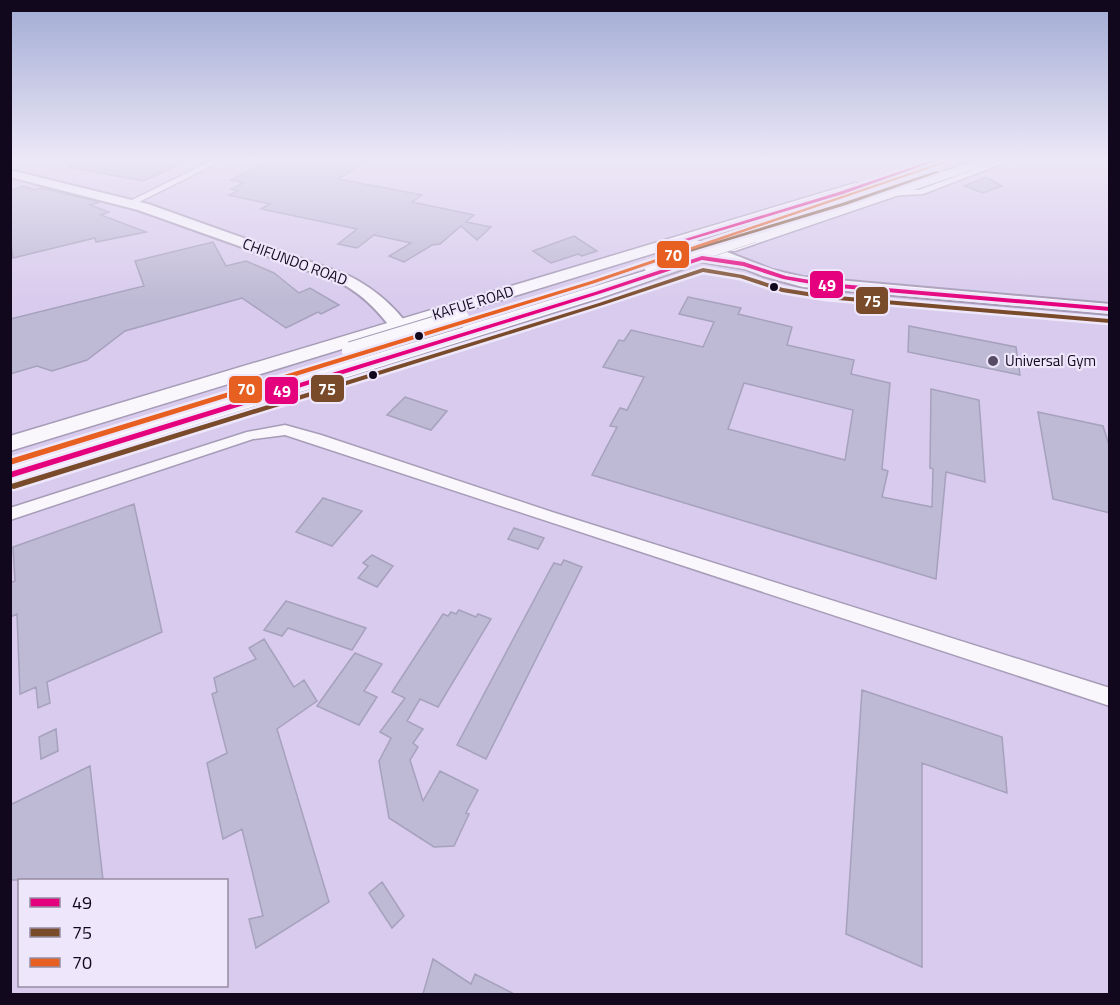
<svg xmlns="http://www.w3.org/2000/svg" width="1120" height="1005" font-family="'Titillium Web',sans-serif">
<style>
.building{fill:#beb9d4;stroke:#a6a1bc;stroke-width:1.5;fill-rule:evenodd}
.lines{fill:none;stroke-linecap:round;stroke-linejoin:round}
.street-casing{stroke:#a79cb7;stroke-width:3}
.secondary-casing{stroke:#a79cb7;stroke-width:4}
.primary-casing{stroke:#a79cb7;stroke-width:3}
.street{fill:#f9f7fc;fill-rule:evenodd}
.secondary{fill:#f9f7fc;fill-rule:evenodd}
.primary{fill:#f9f7fc;fill-rule:evenodd}
.primary-bridge-far1-casing{stroke:#a79cb7;stroke-width:15;stroke-linecap:butt}
.primary-bridge-casing{stroke:#a79cb7;stroke-width:20;stroke-linecap:butt}
.primary-bridge-far1{stroke:#f9f7fc;stroke-width:14}
.primary-bridge{stroke:#f9f7fc;stroke-width:18}
.bus-1-casing{stroke:#eee6fa;stroke-width:5}
.bus-2-casing{stroke:#eee6fa;stroke-width:5}
.bus-3-casing{stroke:#eee6fa;stroke-width:5}
.bus-1{fill:#e5007d;fill-rule:evenodd}
.bus-2{fill:#7a4b2a;fill-rule:evenodd}
.bus-3{fill:#e76022;fill-rule:evenodd}
.bus-dot{fill:#12081e;stroke:#eee6fa;stroke-width:2}
.poi-dot{fill:#574c66;stroke:#eee6fa;stroke-width:2}
.labels{text-anchor:middle;stroke-width:4.5;stroke-linejoin:round;paint-order:stroke}
.far-street-label{font-size:15px;fill:#12081e;stroke:#eee6fa}
.far-poi-label{font-size:15px;fill:#12081e;stroke:#eee6fa;text-anchor:start}
.line-badge{stroke:#eee6fa;stroke-width:2}
.badge-label{font-size:16px;text-anchor:middle;font-weight:bold;fill:#fff}
</style>
<rect width="100%" height="100%" fill="#d8cbed"/>
<path class="building" d="M 68,161 L 187,161 L 143,181 L 68,167 Z
M 268,161 L 368,161 L 338,179 L 422,195 L 412,202 L 474,215 L 466,222 L 491,227 L 477,240 L 461,226 L 440,244 L 432,245 L 404,262 L 389,256 L 411,243 L 374,235 L 357,248 L 338,244 L 357,229 L 261,209 L 270,204 L 229,195 L 238,191 L 231,189 L 244,183 L 231,180 Z
M 986,177 L 1002,186 L 983,193 L 964,186 Z
M 23,186 L 35,190 L 40,188 L 100,202 L 90,205 L 109,212 L 101,215 L 146,232 L 96,242 L 95,238 L 13,258 L 10,237 L 10,191 Z
M 574,236 L 597,251 L 582,256 L 578,254 L 551,263 L 533,251 Z
M 213,242 L 226,266 L 246,261 L 274,273 L 299,293 L 310,288 L 339,305 L 321,314 L 318,312 L 286,328 L 242,298 L 125,331 L 87,360 L 52,371 L 37,366 L 10,374 L 10,319 L 144,286 L 135,261 Z
M 688,297 L 741,308 L 738,314 L 792,327 L 787,345 L 854,360 L 851,374 L 890,383 L 882,469 L 888,471 L 882,497 L 932,507 L 933,469 L 930,468 L 931,389 L 979,400 L 985,482 L 946,472 L 936,579 L 592,475 L 617,427 L 610,426 L 620,408 L 627,410 L 644,377 L 603,367 L 619,340 L 624,341 L 631,330 L 703,347 L 714,322 L 679,314 ZM 744,383 L 853,410 L 845,460 L 728,429 Z
M 909,326 L 1016,347 L 1020,375 L 908,352 Z
M 405,397 L 447,411 L 431,430 L 387,415 Z
M 1038,412 L 1103,426 L 1110,448 L 1110,513 L 1053,499 Z
M 323,498 L 362,511 L 332,546 L 296,532 Z
M 134,504 L 162,632 L 47,682 L 50,703 L 38,708 L 36,687 L 20,694 L 17,614 L 10,617 L 10,583 L 15,581 L 13,547 Z
M 514,528 L 544,538 L 538,549 L 508,539 Z
M 372,555 L 393,566 L 377,587 L 358,578 L 368,566 L 363,563 Z
M 564,560 L 582,567 L 486,759 L 457,745 L 551,568 L 554,563 L 561,565 Z
M 286,601 L 366,628 L 352,650 L 288,628 L 282,636 L 264,630 Z
M 459,610 L 476,617 L 478,614 L 491,619 L 438,707 L 420,699 L 407,721 L 423,729 L 413,743 L 418,747 L 410,760 L 423,801 L 440,771 L 478,790 L 466,813 L 469,814 L 454,846 L 434,847 L 389,818 L 379,761 L 391,738 L 380,732 L 405,698 L 392,692 L 443,614 L 448,616 L 451,612 L 456,614 Z
M 264,639 L 294,687 L 304,680 L 317,701 L 277,729 L 329,902 L 256,948 L 249,919 L 263,916 L 242,829 L 223,839 L 207,763 L 227,753 L 212,694 L 217,692 L 214,678 L 256,659 L 249,648 Z
M 355,653 L 382,664 L 364,691 L 377,697 L 359,725 L 317,706 Z
M 862,690 L 1002,737 L 1007,793 L 922,763 L 922,967 L 846,934 Z
M 56,729 L 58,751 L 41,759 L 39,737 Z
M 90,766 L 103,880 L 10,880 L 10,805 Z
M 382,882 L 404,916 L 392,928 L 369,893 Z
M 433,959 L 471,984 L 475,974 L 514,994 L 423,994 Z"/>
<g class="lines">
<g class="street-casing">
<path id="street" d="M 211,161 L 221,161 L 133,205 L 126,203 Z
M 998,161 L 1009,161 L 923,194 L 888,196 L 884,193 L 888,190 L 919,190 Z
M 285,425 L 321,435 L 552,512 L 1110,688 L 1110,706 L 285,435 L 253,439 L 10,520 L 10,508 L 247,432 Z"/>
</g>
<g class="secondary-casing">
<path id="secondary" d="M 10,170 L 148,204 L 347,275 C 380,291 403,314 421,345 L 418,349 L 406,349 C 386,320 369,297 337,281 L 138,210 L 10,177 Z
M 686,236 L 773,270 L 803,277 L 1110,304 L 1110,314 L 803,287 L 763,276 L 681,243 L 679,240 Z"/>
</g>
<g class="primary-casing">
<path id="primary" d="M 975,161 L 992,161 L 990,164 L 735,251 L 725,251 L 722,248 L 725,245 Z
M 855,183 L 860,184 L 862,187 L 860,190 L 10,451 L 10,436 Z
M 702,253 L 744,259 L 752,264 L 744,269 L 696,261 L 694,258 Z
M 680,260 L 688,265 L 686,268 L 603,297 L 10,483 L 10,466 Z"/>
</g>
<use href="#street" class="street"/>
<use href="#secondary" class="secondary"/>
<use href="#primary" class="primary"/>
<g class="primary-bridge-far1-casing">
<path id="primary-bridge-far1" d="M 680,260 L 754,235"/>
</g>
<g class="primary-bridge-casing">
<path id="primary-bridge" d="M 654,268 L 684,258
M 351,351 L 460,318"/>
</g>
<use href="#primary-bridge-far1" class="primary-bridge-far1"/>
<use href="#primary-bridge" class="primary-bridge"/>
<g class="bus-1-casing">
<path id="bus-1" d="M 930,161 L 936,161 L 843,194 L 670,246 L 665,245 L 839,192 Z
M 702,256 L 744,262 L 786,276 L 828,283 L 1110,307 L 1110,311 L 828,287 L 783,279 L 743,266 L 702,260 L 599,294 L 10,478 L 10,472 L 595,292 Z"/>
</g>
<g class="bus-2-casing">
<path id="bus-2" d="M 936,171 L 940,172 L 846,205 L 673,257 L 668,256 L 842,203 Z
M 703,268 L 743,275 L 783,288 L 826,295 L 1109,319 L 1110,323 L 826,299 L 782,292 L 740,278 L 703,272 L 603,305 L 17,488 L 14,489 L 10,488 L 11,484 L 599,303 Z"/>
</g>
<g class="bus-3-casing">
<path id="bus-3" d="M 945,161 L 951,161 L 595,283 L 10,465 L 10,459 L 591,281 Z"/>
</g>
<use href="#bus-1" class="bus-1"/>
<use href="#bus-2" class="bus-2"/>
<use href="#bus-3" class="bus-3"/>
</g>
<linearGradient id="sky" x2="0" y2="1"><stop stop-color="#a1abd4"/><stop offset="0.53" stop-color="#ede8f7"/><stop offset="1" stop-color="#ede8f7" stop-opacity="0"/></linearGradient>
<rect width="1120" height="302" fill="url(#sky)"/>
<g class="bus-dot">
<circle cx="774" cy="287" r="5"/>
<circle cx="419" cy="336" r="5"/>
<circle cx="373" cy="375" r="5"/>
</g>
<circle class="poi-dot" cx="993" cy="361" r="6"/>
<g class="labels">
<g class="far-street-label">
<text transform="translate(295 262) rotate(20)" y="5">CHIFUNDO ROAD</text>
<text transform="translate(473 303) rotate(-17)" y="5">KAFUE ROAD</text>
</g>
<g class="far-poi-label">
<text x="1005" y="366">Universal Gym</text>
</g>
</g>
<g class="line-badge">
<rect x="656" y="240" width="34" height="29" rx="6" fill="#e76022"/>
<rect x="809" y="270" width="35" height="29" rx="6" fill="#e5007d"/>
<rect x="855" y="286" width="34" height="29" rx="6" fill="#7a4b2a"/>
<rect x="310" y="374" width="35" height="29" rx="6" fill="#7a4b2a"/>
<rect x="228" y="375" width="35" height="29" rx="6" fill="#e76022"/>
<rect x="264" y="376" width="35" height="29" rx="6" fill="#e5007d"/>
</g>
<g class="badge-label">
<text x="673" y="261">70</text>
<text x="827" y="291">49</text>
<text x="872" y="307">75</text>
<text x="327" y="395">75</text>
<text x="246" y="395">70</text>
<text x="282" y="397">49</text>
</g>
<rect width="1120" height="1005" fill="none" stroke="#12081e" stroke-width="24"/>
<rect x="18" y="879" width="210" height="108" fill="#eee6fa" stroke="#968da2" stroke-width="1.5"/>
<rect x="30" y="898" width="30" height="9" fill="#e5007d" stroke="#968da2" stroke-width="1.5"/>
<text x="72" y="909" font-size="18" fill="#12081e">49</text>
<rect x="30" y="928" width="30" height="9" fill="#7a4b2a" stroke="#968da2" stroke-width="1.5"/>
<text x="72" y="939" font-size="18" fill="#12081e">75</text>
<rect x="30" y="958" width="30" height="9" fill="#e76022" stroke="#968da2" stroke-width="1.5"/>
<text x="72" y="969" font-size="18" fill="#12081e">70</text>
</svg>
